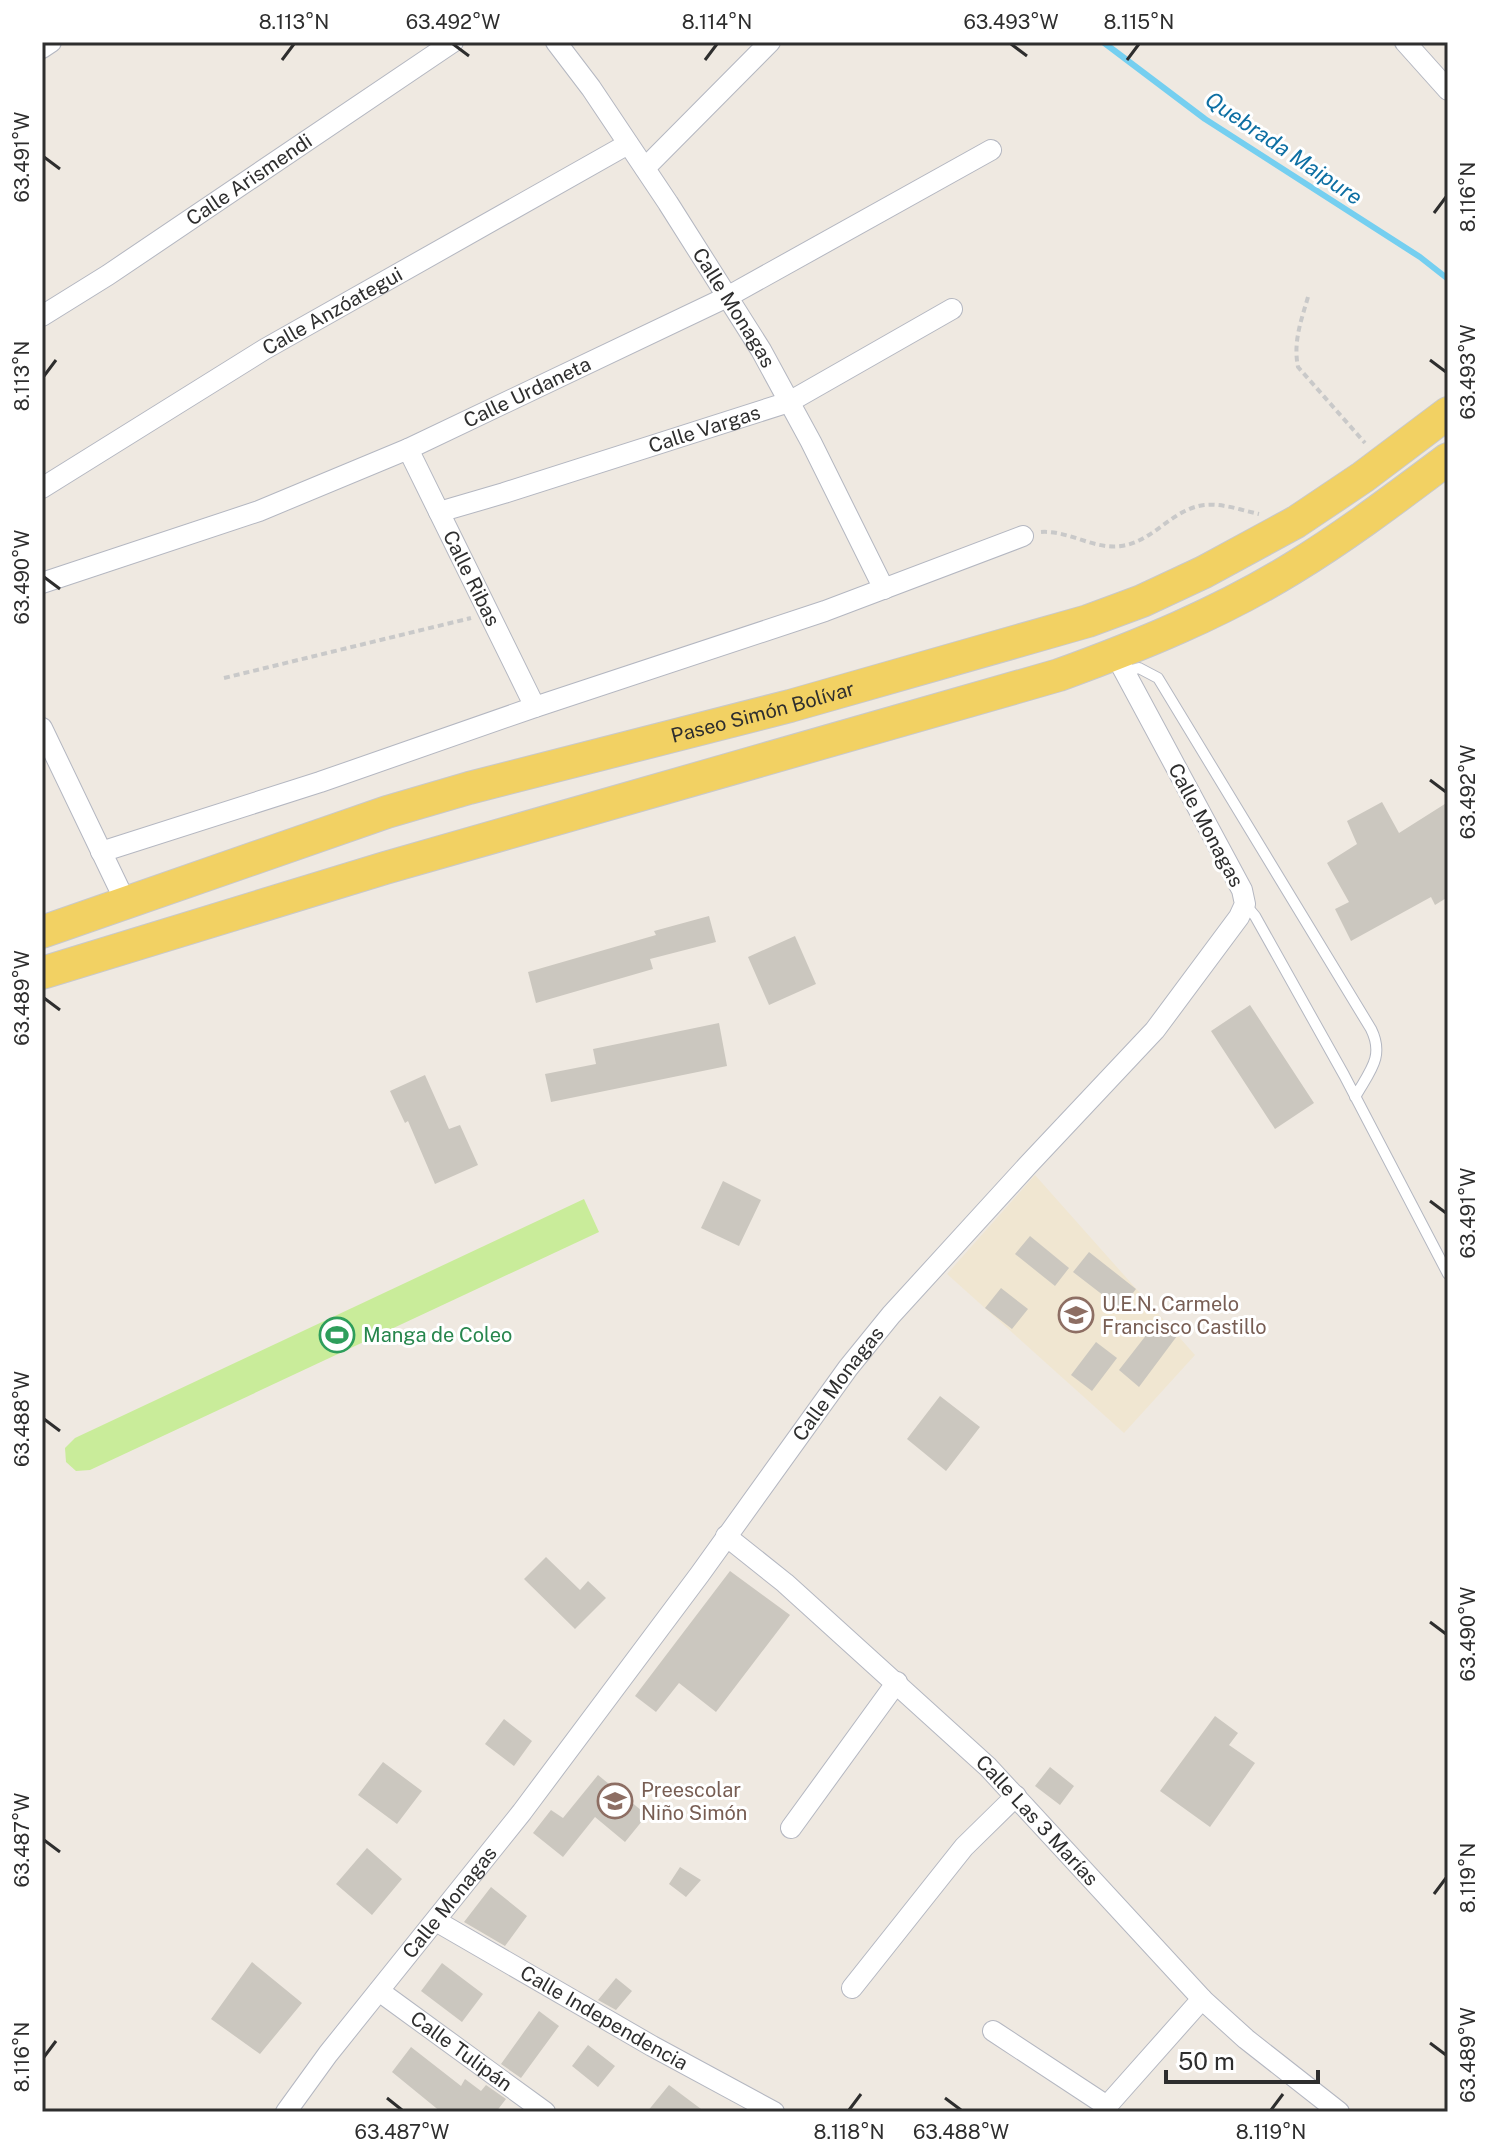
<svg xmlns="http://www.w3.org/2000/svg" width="1490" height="2154" font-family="'Public Sans',sans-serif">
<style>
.education{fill:#f0e6d1}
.pitch{fill:#c9ec9a}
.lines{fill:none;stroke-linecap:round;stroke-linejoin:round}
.stream{stroke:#75cff0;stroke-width:6}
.building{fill:#cbc7bf}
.service-casing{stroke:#b4b7c1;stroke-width:12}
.minor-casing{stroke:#b4b7c1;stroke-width:22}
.primary-casing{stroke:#c9c9c9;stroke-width:34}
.path{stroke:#c9c9c9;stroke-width:4;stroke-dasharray:6 4;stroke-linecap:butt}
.service{stroke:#fff;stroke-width:10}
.minor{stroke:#fff;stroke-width:20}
.primary{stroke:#f2d163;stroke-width:32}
.ticks{fill:none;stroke:#2e2e2e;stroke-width:3}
.labels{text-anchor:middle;stroke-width:6;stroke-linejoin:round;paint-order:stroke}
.street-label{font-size:20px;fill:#2e2e2e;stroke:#fff}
.education-label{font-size:20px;fill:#785e54;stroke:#fff;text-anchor:start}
.leisure-label{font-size:20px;fill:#27864d;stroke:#fff;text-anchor:start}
.water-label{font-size:22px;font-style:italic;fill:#0d6fa3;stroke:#fff}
.neatline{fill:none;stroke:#2e2e2e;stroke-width:3}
.ticks-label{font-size:20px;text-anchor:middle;fill:#2e2e2e}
</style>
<rect width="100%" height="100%" fill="#efe9e1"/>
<path class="education" d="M 1035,1175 L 1195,1355 L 1124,1433 L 947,1274 Z"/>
<path class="pitch" d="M 584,1199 L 599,1232 L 90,1470 L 76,1471 L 66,1462 L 65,1448 L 75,1438 Z"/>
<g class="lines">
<path class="stream" d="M 1103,42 L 1205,119 L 1420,257 L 1448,279"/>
</g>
<path class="building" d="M 1382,802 L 1399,833 L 1448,802 L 1448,897 L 1435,905 L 1431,897 L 1351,941 L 1335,909 L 1349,902 L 1327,863 L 1357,844 L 1347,821 Z
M 709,916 L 716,942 L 650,959 L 653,969 L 536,1003 L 528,972 L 656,935 L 654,931 Z
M 795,936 L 816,984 L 769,1005 L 748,957 Z
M 1250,1005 L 1314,1103 L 1275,1129 L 1211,1031 Z
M 719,1023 L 727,1066 L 551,1102 L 545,1074 L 596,1064 L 593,1049 Z
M 425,1075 L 449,1129 L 460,1125 L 478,1165 L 435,1184 L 408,1121 L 405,1123 L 390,1091 Z
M 723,1181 L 761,1200 L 739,1246 L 701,1228 Z
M 1030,1236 L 1069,1268 L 1055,1286 L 1015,1254 Z
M 1089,1252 L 1136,1289 L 1121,1309 L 1073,1272 Z
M 1001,1288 L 1028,1309 L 1012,1329 L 985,1308 Z
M 1158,1320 L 1177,1336 L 1139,1387 L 1119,1370 Z
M 1096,1342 L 1117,1358 L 1092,1391 L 1071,1375 Z
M 940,1396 L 980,1427 L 946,1471 L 907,1439 Z
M 546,1557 L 580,1590 L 588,1581 L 606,1598 L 575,1629 L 524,1579 Z
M 730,1571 L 790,1615 L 716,1712 L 679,1683 L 656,1712 L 635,1696 Z
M 1215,1716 L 1238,1733 L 1229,1745 L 1255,1763 L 1210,1827 L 1160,1791 Z
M 504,1719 L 532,1741 L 514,1766 L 485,1744 Z
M 383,1762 L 422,1791 L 397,1824 L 358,1795 Z
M 1050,1767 L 1074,1786 L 1060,1805 L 1035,1786 Z
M 598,1775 L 647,1815 L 625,1842 L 595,1817 L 563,1857 L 533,1833 L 551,1810 L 563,1818 Z
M 367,1848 L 402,1879 L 372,1915 L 336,1884 Z
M 680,1867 L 701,1880 L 686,1897 L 669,1884 Z
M 491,1887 L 527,1916 L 505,1946 L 464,1922 Z
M 252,1962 L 302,2003 L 260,2054 L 211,2019 Z
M 442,1963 L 483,1994 L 462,2022 L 421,1991 Z
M 616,1978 L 632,1991 L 616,2010 L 598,2000 Z
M 539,2011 L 559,2026 L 521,2078 L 501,2064 Z
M 588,2045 L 615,2066 L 598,2087 L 572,2066 Z
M 411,2047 L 461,2086 L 465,2079 L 481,2091 L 486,2085 L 506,2099 L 496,2112 L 441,2112 L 392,2072 Z
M 669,2085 L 705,2112 L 647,2112 Z"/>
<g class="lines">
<g class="service-casing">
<path id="service" d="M 1125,672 L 1139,668 L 1158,678 L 1371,1029 C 1385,1057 1369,1072 1355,1097
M 1245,904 L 1255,916 L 1344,1075 L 1448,1274"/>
</g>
<g class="minor-casing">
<g id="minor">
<path id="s1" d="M 556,42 L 591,88 L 668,203 L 761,350 L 811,442 L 884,589"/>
<path d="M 1405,42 L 1448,90"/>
<path d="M 42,48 L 51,42"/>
<path d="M 645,168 L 770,42"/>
<path id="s2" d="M 42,316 L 108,275 L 453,42"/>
<path id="s3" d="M 408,449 L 535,707"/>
<path id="s4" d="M 42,488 L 265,349 L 628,144"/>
<path id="s5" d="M 439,512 L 504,493 L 789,402 L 952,309"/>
<path id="s6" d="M 42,583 L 259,511 L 408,449 L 727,297 L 991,150"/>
<path d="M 42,728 L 126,903"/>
<path d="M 101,852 L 320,782 L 535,707 L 825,611 L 1023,536"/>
<path id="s7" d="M 726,1536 L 785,1583 L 988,1767 L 1204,2001 L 1246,2039 L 1339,2112"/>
<path d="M 791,1828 L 897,1682"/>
<path id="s8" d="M 436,1921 L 652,2046 L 774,2112"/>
<path d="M 852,1988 L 964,1847 L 1016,1796"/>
<path id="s9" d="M 379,1991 L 545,2112"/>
<path d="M 993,2031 L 1107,2106 L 1202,1999"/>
<path id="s10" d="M 286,2112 L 328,2054 L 522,1812 L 700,1574 L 848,1368 L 891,1315 L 1028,1165 L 1155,1030 L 1239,917 L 1245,904 L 1242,890 L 1115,654"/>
</g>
</g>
<g class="primary-casing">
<g id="primary">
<path id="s11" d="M 42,932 L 387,812 L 469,788 L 790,706 L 1088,621 L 1142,601 L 1204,572 L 1296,522 L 1363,477 L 1448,413"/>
<path d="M 42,973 L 385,868 L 1059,675 C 1139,646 1220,613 1293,568 C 1347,535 1397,497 1448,459"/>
</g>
</g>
<path class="path" d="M 1308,297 C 1301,321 1293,342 1298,367 L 1365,443
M 1041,532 C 1068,530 1094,550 1121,546 C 1153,542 1172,509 1204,505 C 1222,503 1241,510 1259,514
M 224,678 L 471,618"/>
<use href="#service" class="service"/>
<use href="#minor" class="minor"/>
<use href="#primary" class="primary"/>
</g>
<path class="ticks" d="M 453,44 L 469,56M 1011,44 L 1027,56M 282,60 L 294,44M 705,60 L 717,44M 1127,60 L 1139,44M 44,157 L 60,169M 1434,213 L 1446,197M 1430,360 L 1446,372M 44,376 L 56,360M 44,577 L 60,589M 1430,780 L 1446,792M 44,998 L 60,1010M 1430,1201 L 1446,1213M 44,1419 L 60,1431M 1430,1622 L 1446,1634M 44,1840 L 60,1852M 1434,1894 L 1446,1878M 1430,2043 L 1446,2055M 44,2057 L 56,2041M 387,2098 L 402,2110M 945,2098 L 961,2110M 849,2110 L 861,2094M 1271,2110 L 1283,2094"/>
<defs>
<g id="school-ring" transform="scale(1.8)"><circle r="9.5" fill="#fff" stroke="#8d6e63" stroke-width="1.5"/><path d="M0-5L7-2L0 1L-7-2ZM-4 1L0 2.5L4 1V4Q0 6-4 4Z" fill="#8d6e63"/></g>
<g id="stadium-ring" transform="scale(1.8)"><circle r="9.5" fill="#fff" stroke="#2e9e5b" stroke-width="1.5"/><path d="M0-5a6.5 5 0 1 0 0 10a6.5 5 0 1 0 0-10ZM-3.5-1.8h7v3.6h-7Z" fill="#2e9e5b"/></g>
</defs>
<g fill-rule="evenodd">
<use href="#school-ring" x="1076" y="1315"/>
<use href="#stadium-ring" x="337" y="1335"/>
<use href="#school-ring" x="615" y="1801"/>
</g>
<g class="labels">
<g class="street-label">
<text dy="7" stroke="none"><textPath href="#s2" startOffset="248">Calle Arismendi</textPath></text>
<text dy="7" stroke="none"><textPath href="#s1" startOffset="320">Calle Monagas</textPath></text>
<text dy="7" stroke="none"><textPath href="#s4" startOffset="340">Calle Anzóategui</textPath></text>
<text dy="7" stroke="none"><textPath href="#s6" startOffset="522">Calle Urdaneta</textPath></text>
<text dy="7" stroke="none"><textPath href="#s5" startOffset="278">Calle Vargas</textPath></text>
<text dy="7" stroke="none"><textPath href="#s3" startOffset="144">Calle Ribas</textPath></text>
<text dy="7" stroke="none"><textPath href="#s11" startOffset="754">Paseo Simón Bolívar</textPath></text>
<text transform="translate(1206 825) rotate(62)" y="7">Calle Monagas</text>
<text dy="7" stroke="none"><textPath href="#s10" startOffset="914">Calle Monagas</textPath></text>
<text dy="7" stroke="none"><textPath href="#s7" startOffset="422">Calle Las 3 Marías</textPath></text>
<text dy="7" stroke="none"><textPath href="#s10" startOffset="266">Calle Monagas</textPath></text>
<text dy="7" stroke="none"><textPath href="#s8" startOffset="194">Calle Independencia</textPath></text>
<text dy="7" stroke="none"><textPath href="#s9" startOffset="102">Calle Tulipán</textPath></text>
</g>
<g class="education-label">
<text x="1102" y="1311">U.E.N. Carmelo<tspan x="1102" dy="23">Francisco Castillo</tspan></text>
<text x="641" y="1797">Preescolar<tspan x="641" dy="23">Niño Simón</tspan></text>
</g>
<g class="leisure-label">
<text x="363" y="1342">Manga de Coleo</text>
</g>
<g class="water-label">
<text transform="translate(1284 148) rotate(34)" y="8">Quebrada Maipure</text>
</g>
</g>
<rect width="1490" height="2154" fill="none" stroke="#ffffff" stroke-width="88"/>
<path d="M1166 2070v12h152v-12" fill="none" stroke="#2e2e2e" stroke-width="4"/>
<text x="1178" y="2070" font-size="24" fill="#2e2e2e" stroke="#ffffff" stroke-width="6" paint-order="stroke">50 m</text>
<rect x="44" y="44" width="1402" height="2066" class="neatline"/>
<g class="ticks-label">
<text x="294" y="29">8.113°N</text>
<text x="453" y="29">63.492°W</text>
<text x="717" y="29">8.114°N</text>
<text x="1011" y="29">63.493°W</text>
<text x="1139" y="29">8.115°N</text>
<text transform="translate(22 157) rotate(-90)" y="7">63.491°W</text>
<text transform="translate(1468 197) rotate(-90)" y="7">8.116°N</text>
<text transform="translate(1468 372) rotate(-90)" y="7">63.493°W</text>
<text transform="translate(22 376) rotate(-90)" y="7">8.113°N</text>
<text transform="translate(22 577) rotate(-90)" y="7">63.490°W</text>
<text transform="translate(1468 792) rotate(-90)" y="7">63.492°W</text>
<text transform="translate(22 998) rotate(-90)" y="7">63.489°W</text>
<text transform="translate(1468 1213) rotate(-90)" y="7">63.491°W</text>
<text transform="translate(22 1419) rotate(-90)" y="7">63.488°W</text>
<text transform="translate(1468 1634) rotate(-90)" y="7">63.490°W</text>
<text transform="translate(22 1840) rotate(-90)" y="7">63.487°W</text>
<text transform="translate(1468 1878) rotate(-90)" y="7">8.119°N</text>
<text transform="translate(1468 2055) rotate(-90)" y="7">63.489°W</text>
<text transform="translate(22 2057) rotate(-90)" y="7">8.116°N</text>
<text x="402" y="2139">63.487°W</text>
<text x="849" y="2139">8.118°N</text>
<text x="961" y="2139">63.488°W</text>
<text x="1271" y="2139">8.119°N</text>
</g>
</svg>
